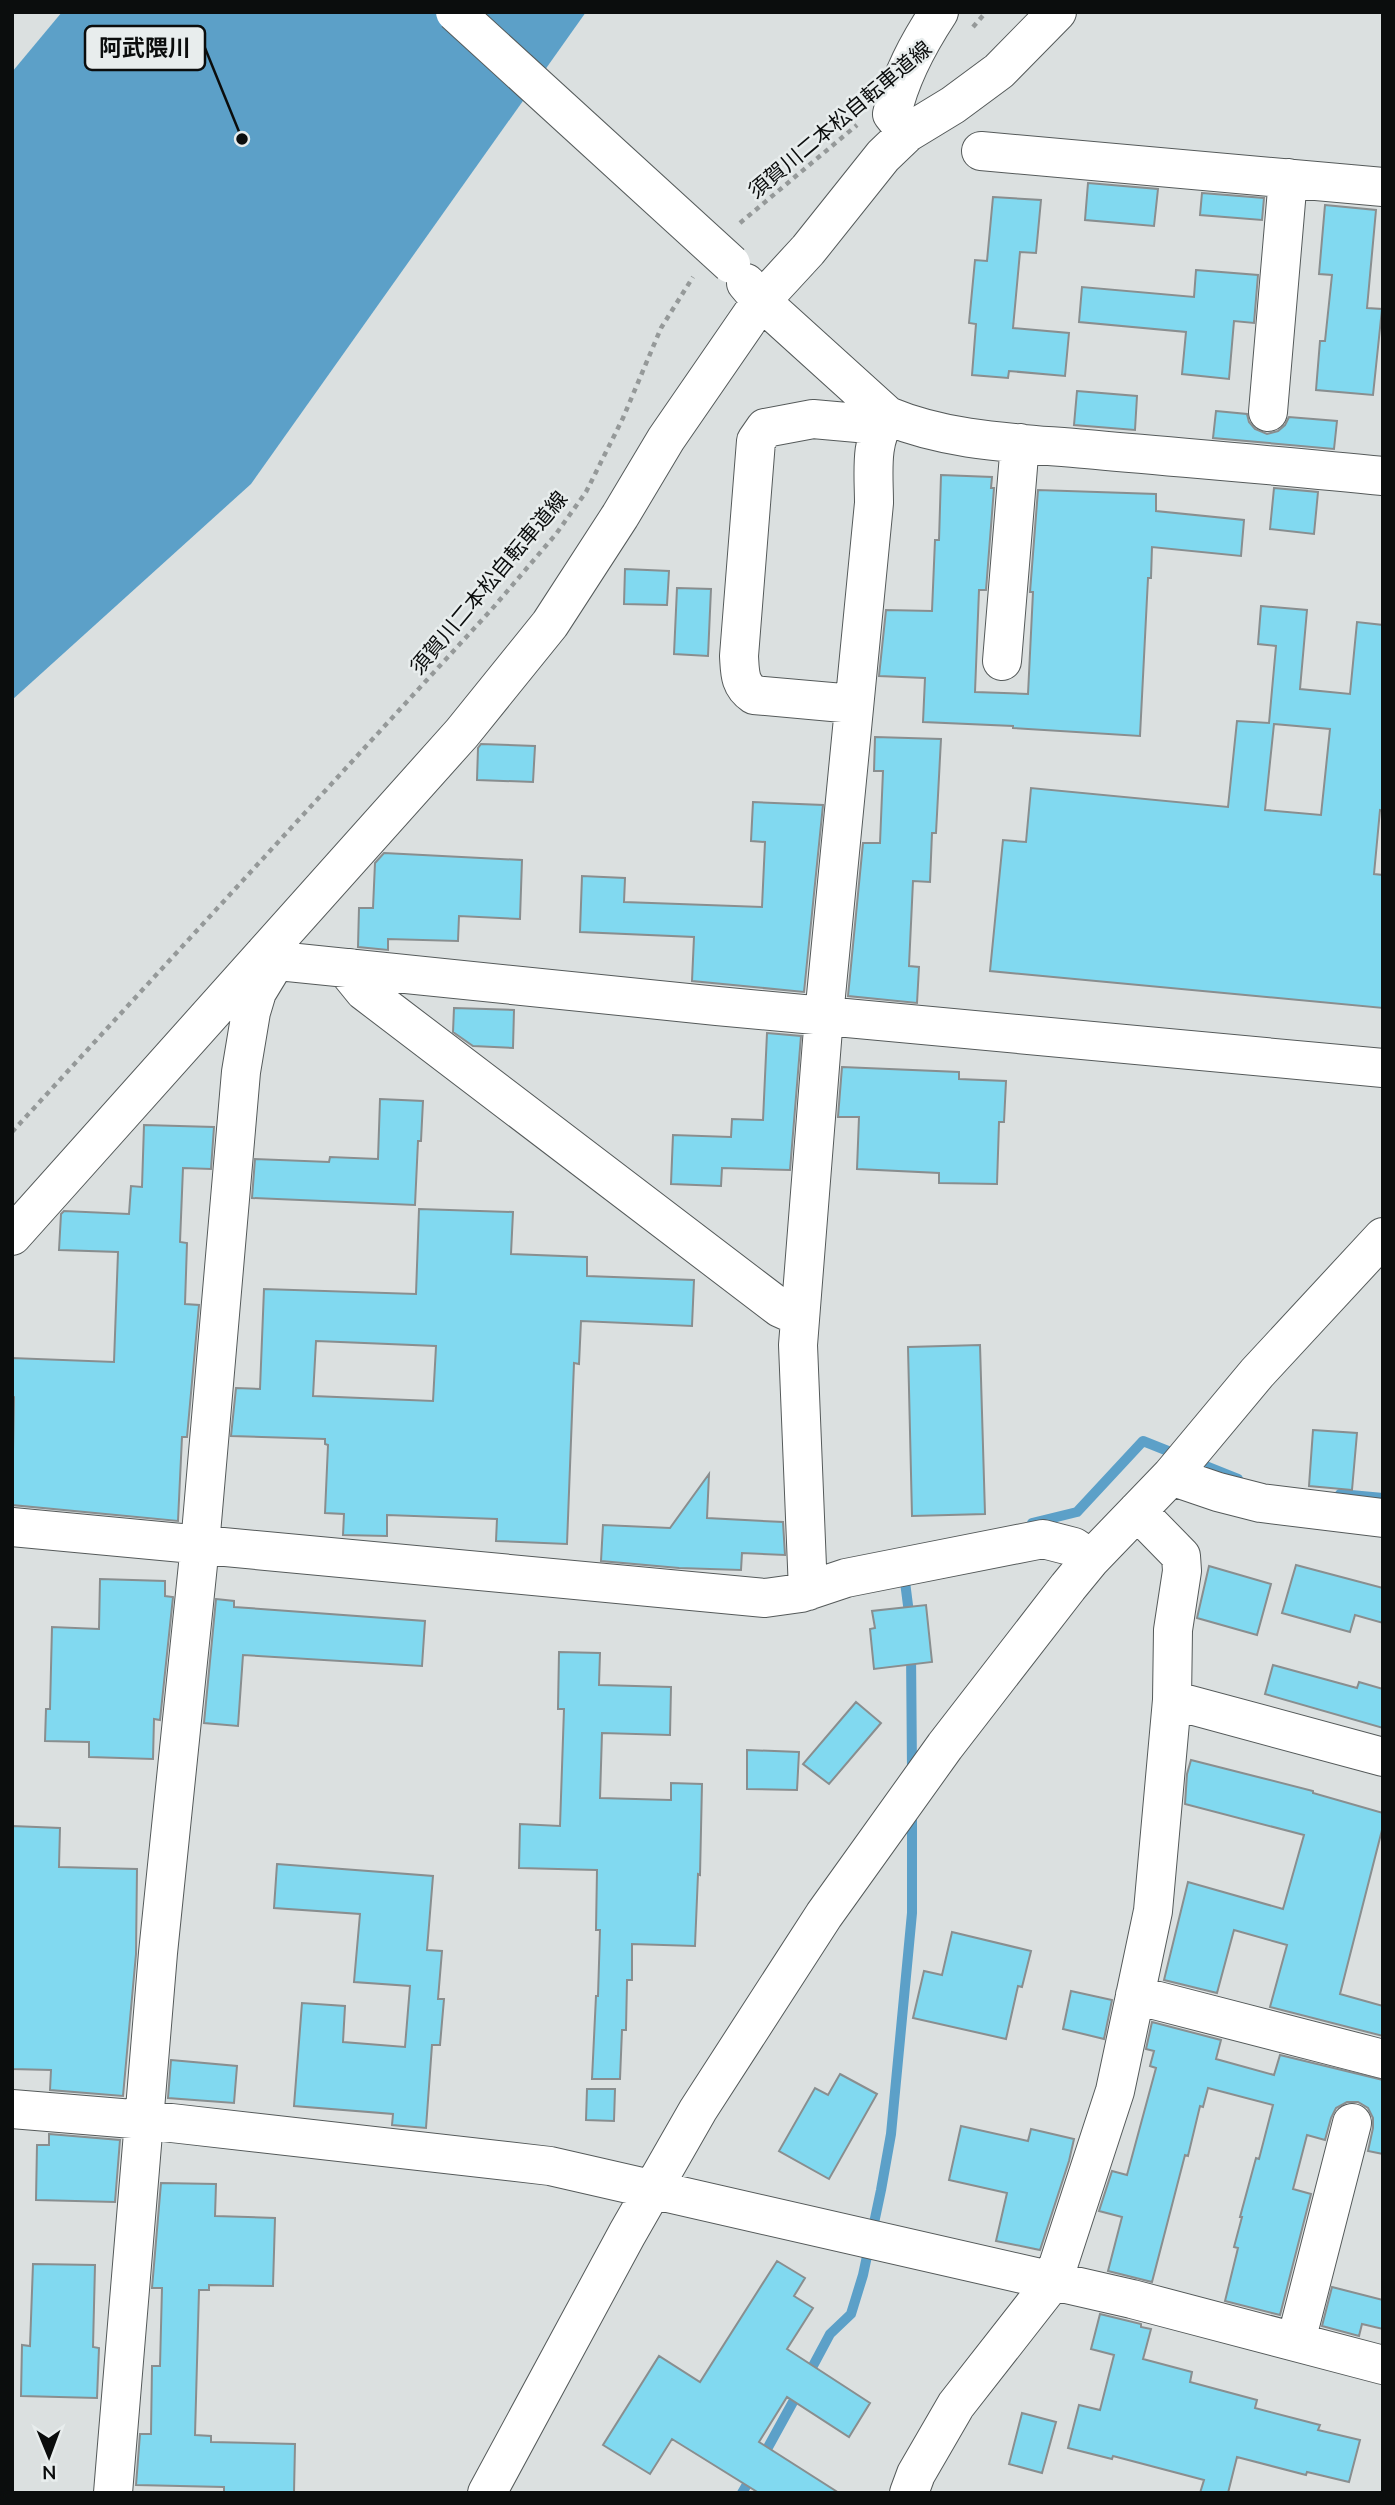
<svg xmlns="http://www.w3.org/2000/svg" width="1395" height="2505" font-family="'Nunito Sans','Noto Sans JP',sans-serif">
<style>
.water{fill:#5ca0c8}
.lines{fill:none;stroke-linecap:round;stroke-linejoin:round}
.stream{stroke:#5ca0c8;stroke-width:10}
.building{fill:#81d9f0;stroke:#898e8f;stroke-width:2;fill-rule:evenodd}
.minor-casing{stroke:#555a5a;stroke-width:40}
.path{stroke:#959999;stroke-width:4.5;stroke-dasharray:5 5;stroke-linecap:butt}
.minor{stroke:#fff;stroke-width:38}
.minor-bridge-casing{stroke:#555a5a;stroke-width:40;stroke-linecap:butt}
.minor-bridge{stroke:#fff;stroke-width:38}
.labels{text-anchor:middle;stroke-width:5;stroke-linejoin:round;paint-order:stroke}
.street-label{font-size:21px;fill:#0b0d0d;stroke:#e8eded}
.leader{fill:none;stroke:#0b0d0d;stroke-width:2.5}
.callout-dot{fill:#0b0d0d;stroke:#e8eded;stroke-width:2.5}
.callout{fill:#e8eded;stroke:#0b0d0d;stroke-width:2.5}
.callout-label{font-size:23px;text-anchor:middle;font-weight:bold;fill:#0b0d0d}
</style>
<rect width="100%" height="100%" fill="#dbe0e0"/>
<path class="water" d="M 62,12 L 586,12 L 251,484 L 12,700 L 12,72 Z"/>
<g class="lines">
<path class="stream" d="M 1340,1494 L 1383,1498
M 1032,1523 L 1077,1512 L 1143,1441 L 1238,1479
M 904,1574 L 910,1621
M 911,1651 L 912,1771
M 807,2377 L 830,2334 L 851,2314 L 863,2275 L 881,2190 L 891,2134 L 912,1913 L 912,1812
M 761,2460 L 799,2391
M 742,2493 L 753,2474"/>
</g>
<path class="building" d="M 1088,183 L 1158,189 L 1154,226 L 1085,220 Z
M 1202,193 L 1264,198 L 1262,220 L 1200,215 Z
M 993,197 L 1041,200 L 1036,253 L 1020,252 L 1013,328 L 1069,333 L 1065,376 L 1009,371 L 1008,378 L 972,375 L 976,324 L 969,323 L 975,260 L 987,261 Z
M 1325,205 L 1376,210 L 1367,308 L 1382,309 L 1373,395 L 1316,390 L 1320,341 L 1325,341 L 1332,275 L 1319,274 Z
M 1196,270 L 1258,275 L 1254,323 L 1234,321 L 1229,379 L 1182,374 L 1186,332 L 1079,322 L 1082,287 L 1194,297 Z
M 1077,391 L 1137,396 L 1135,430 L 1074,425 Z
M 1216,411 L 1247,414 L 1249,422 L 1255,429 L 1267,434 L 1278,431 L 1285,425 L 1289,417 L 1337,421 L 1334,449 L 1213,438 Z
M 941,475 L 992,477 L 991,488 L 994,488 L 986,590 L 979,590 L 975,692 L 1028,694 L 1033,592 L 1030,592 L 1038,490 L 1156,494 L 1156,511 L 1244,520 L 1241,556 L 1152,547 L 1151,578 L 1148,578 L 1140,736 L 1013,728 L 1013,726 L 923,722 L 925,678 L 879,676 L 886,610 L 932,611 L 935,540 L 939,540 Z
M 1274,488 L 1318,492 L 1314,534 L 1270,529 Z
M 625,569 L 669,571 L 667,605 L 624,604 Z
M 677,588 L 711,589 L 708,656 L 674,654 Z
M 1261,606 L 1307,610 L 1300,689 L 1350,694 L 1357,622 L 1383,625 L 1383,811 L 1380,810 L 1374,874 L 1383,875 L 1383,1008 L 990,971 L 1003,840 L 1026,842 L 1031,788 L 1228,807 L 1237,721 L 1269,723 L 1276,646 L 1258,644 ZM 1274,724 L 1330,729 L 1321,815 L 1265,810 Z
M 875,737 L 941,739 L 936,833 L 932,833 L 930,882 L 913,881 L 909,966 L 919,967 L 917,1003 L 848,996 L 863,843 L 880,843 L 883,771 L 874,771 Z
M 481,744 L 535,746 L 533,782 L 477,780 L 478,748 Z
M 753,802 L 823,805 L 804,992 L 692,981 L 694,937 L 580,932 L 582,876 L 625,878 L 624,902 L 762,907 L 765,842 L 751,841 Z
M 384,853 L 522,860 L 520,919 L 459,916 L 458,941 L 388,939 L 388,950 L 358,947 L 359,908 L 373,908 L 375,863 Z
M 454,1008 L 514,1010 L 513,1048 L 473,1046 L 453,1032 Z
M 767,1033 L 801,1036 L 790,1170 L 722,1168 L 721,1186 L 671,1184 L 673,1135 L 731,1137 L 732,1119 L 763,1120 Z
M 842,1067 L 959,1072 L 959,1079 L 1006,1081 L 1004,1122 L 999,1122 L 997,1184 L 939,1183 L 939,1173 L 857,1169 L 859,1117 L 838,1117 Z
M 380,1099 L 423,1101 L 421,1141 L 418,1141 L 415,1205 L 252,1198 L 255,1159 L 329,1162 L 330,1157 L 378,1159 Z
M 144,1125 L 214,1127 L 211,1169 L 183,1168 L 180,1242 L 187,1243 L 185,1304 L 199,1305 L 187,1437 L 182,1437 L 178,1521 L 12,1505 L 14,1397 L 12,1396 L 12,1358 L 114,1362 L 118,1252 L 59,1250 L 61,1214 L 64,1211 L 129,1214 L 131,1186 L 142,1187 Z
M 419,1209 L 513,1212 L 511,1254 L 587,1257 L 587,1276 L 694,1280 L 692,1326 L 581,1321 L 579,1364 L 574,1363 L 567,1544 L 496,1541 L 497,1519 L 387,1515 L 387,1536 L 343,1535 L 344,1514 L 325,1513 L 328,1445 L 325,1444 L 325,1439 L 231,1436 L 236,1388 L 260,1389 L 264,1289 L 416,1294 ZM 316,1341 L 436,1346 L 433,1401 L 313,1396 Z
M 980,1345 L 985,1514 L 912,1516 L 908,1347 Z
M 1313,1430 L 1357,1433 L 1352,1490 L 1309,1486 Z
M 709,1474 L 707,1518 L 783,1522 L 785,1555 L 742,1553 L 741,1570 L 679,1568 L 601,1561 L 603,1525 L 670,1528 Z
M 1296,1565 L 1383,1588 L 1383,1623 L 1355,1615 L 1350,1632 L 1282,1613 Z
M 1209,1566 L 1271,1584 L 1257,1635 L 1197,1618 Z
M 100,1579 L 165,1581 L 165,1596 L 173,1597 L 160,1720 L 154,1719 L 153,1759 L 89,1757 L 89,1742 L 45,1741 L 46,1709 L 50,1709 L 52,1627 L 99,1629 Z
M 216,1599 L 234,1601 L 234,1607 L 425,1621 L 422,1666 L 243,1655 L 238,1726 L 204,1723 Z
M 926,1605 L 932,1662 L 874,1669 L 870,1629 L 875,1628 L 872,1611 Z
M 559,1652 L 600,1653 L 599,1685 L 671,1687 L 670,1735 L 602,1733 L 600,1798 L 671,1800 L 671,1783 L 702,1784 L 700,1875 L 698,1874 L 695,1946 L 632,1944 L 632,1980 L 627,1980 L 626,2030 L 622,2030 L 620,2079 L 592,2079 L 596,1996 L 598,1996 L 600,1930 L 596,1930 L 597,1870 L 519,1868 L 520,1824 L 560,1826 L 564,1709 L 558,1709 Z
M 1273,1665 L 1357,1688 L 1359,1682 L 1383,1689 L 1383,1728 L 1265,1694 Z
M 856,1702 L 881,1723 L 829,1784 L 803,1764 Z
M 747,1750 L 799,1752 L 797,1790 L 747,1789 Z
M 1191,1760 L 1313,1791 L 1313,1793 L 1383,1813 L 1383,1826 L 1340,1994 L 1383,2006 L 1383,2036 L 1270,2007 L 1287,1945 L 1234,1930 L 1217,1993 L 1164,1980 L 1188,1882 L 1283,1909 L 1304,1835 L 1185,1804 L 1187,1774 Z
M 12,1826 L 60,1828 L 59,1867 L 137,1869 L 136,1954 L 123,2096 L 50,2090 L 51,2070 L 12,2069 Z
M 277,1864 L 433,1876 L 427,1950 L 442,1951 L 438,1999 L 444,1999 L 440,2045 L 432,2045 L 426,2128 L 392,2125 L 393,2114 L 294,2106 L 302,2003 L 345,2006 L 343,2042 L 405,2047 L 410,1986 L 354,1982 L 360,1914 L 274,1908 Z
M 952,1932 L 1031,1951 L 1022,1987 L 1018,1986 L 1006,2039 L 913,2018 L 924,1971 L 942,1975 Z
M 1071,1991 L 1112,2000 L 1104,2039 L 1063,2029 Z
M 1152,2022 L 1221,2040 L 1216,2059 L 1274,2075 L 1280,2055 L 1383,2080 L 1383,2154 L 1368,2151 L 1373,2128 L 1373,2118 L 1368,2108 L 1358,2102 L 1347,2102 L 1336,2108 L 1331,2118 L 1325,2140 L 1307,2135 L 1293,2189 L 1311,2194 L 1280,2315 L 1225,2301 L 1238,2248 L 1234,2247 L 1242,2217 L 1240,2217 L 1256,2158 L 1259,2159 L 1273,2105 L 1208,2088 L 1203,2107 L 1200,2106 L 1188,2156 L 1185,2155 L 1152,2282 L 1108,2271 L 1122,2217 L 1099,2211 L 1112,2171 L 1127,2175 L 1156,2068 L 1150,2066 L 1154,2051 L 1146,2049 Z
M 171,2060 L 237,2066 L 234,2103 L 168,2098 Z
M 840,2074 L 877,2094 L 829,2179 L 779,2151 L 815,2088 L 828,2095 Z
M 587,2089 L 615,2089 L 614,2121 L 586,2120 Z
M 961,2126 L 1028,2141 L 1031,2129 L 1074,2139 L 1069,2161 L 1040,2250 L 996,2241 L 1007,2193 L 949,2180 Z
M 49,2134 L 120,2140 L 115,2202 L 36,2200 L 37,2145 L 49,2145 Z
M 161,2183 L 216,2184 L 215,2216 L 275,2218 L 273,2286 L 209,2285 L 209,2290 L 199,2290 L 195,2435 L 211,2436 L 211,2442 L 295,2444 L 294,2493 L 224,2493 L 224,2487 L 136,2485 L 140,2434 L 151,2434 L 152,2366 L 160,2366 L 162,2288 L 152,2288 Z
M 777,2261 L 805,2278 L 794,2296 L 813,2308 L 787,2349 L 870,2403 L 849,2437 L 787,2397 L 759,2442 L 839,2493 L 759,2493 L 672,2439 L 650,2474 L 603,2445 L 659,2356 L 700,2382 Z
M 33,2264 L 95,2265 L 93,2347 L 99,2348 L 97,2398 L 21,2396 L 22,2345 L 30,2346 Z
M 1332,2287 L 1383,2300 L 1383,2329 L 1362,2324 L 1359,2336 L 1322,2326 Z
M 1100,2314 L 1141,2324 L 1141,2327 L 1151,2329 L 1143,2359 L 1192,2372 L 1190,2382 L 1257,2400 L 1255,2408 L 1320,2425 L 1318,2430 L 1360,2440 L 1349,2482 L 1307,2472 L 1306,2475 L 1237,2457 L 1228,2493 L 1200,2493 L 1204,2480 L 1113,2456 L 1112,2459 L 1068,2448 L 1079,2405 L 1100,2410 L 1114,2355 L 1091,2349 Z
M 1022,2413 L 1056,2422 L 1042,2473 L 1009,2464 Z"/>
<g class="lines">
<g class="minor-casing">
<path id="minor" d="M 907,133 L 892,114 C 900,77 918,44 939,12
M 981,151 L 1383,187
M 746,283 L 761,301 L 888,416 C 950,442 1019,443 1086,449 C 1185,458 1284,466 1383,476
M 1268,412 L 1288,178
M 1002,661 L 1020,443
M 854,704 L 754,695 C 739,685 740,672 739,656 L 756,441 L 765,428 L 813,419 L 880,425
M 266,952 L 288,962 L 717,1006 L 1383,1068
M 350,968 L 351,975 L 364,991 L 780,1308 L 800,1317
M 12,1236 L 462,733 L 550,624 L 620,516 L 666,439 L 761,301 L 808,250 L 883,156 L 907,133 L 953,105 L 999,71 L 1057,12
M 1171,1476 L 1218,1492 L 1261,1503 L 1383,1518
M 12,1527 L 765,1598 L 801,1593 L 846,1578 L 1043,1539 L 1074,1547 L 1091,1559
M 808,1591 L 798,1345 L 824,1016 L 874,503 C 874,474 869,440 888,416
M 1172,1700 L 1383,1757
M 1135,1995 L 1383,2059
M 12,2109 L 145,2120 L 550,2166 L 1132,2299 L 1383,2365
M 1296,2341 L 1352,2123
M 113,2493 L 158,1953 L 200,1545 L 241,1072 L 251,1012 L 257,992 L 274,964
M 487,2493 L 627,2234 L 698,2110 L 824,1915 L 945,1746 L 1068,1587 L 1091,1559 L 1171,1476 L 1257,1373 L 1383,1237
M 909,2493 L 916,2474 L 956,2405 L 1053,2281 L 1115,2091 L 1153,1911 L 1172,1700 L 1173,1630 L 1182,1571 L 1181,1556 L 1137,1511"/>
</g>
<path class="path" d="M 973,27 L 986,12
M 740,223 L 857,125
M 12,1132 L 492,609 L 556,534 L 586,492 L 623,418 L 661,328 L 693,277"/>
<use href="#minor" class="minor"/>
<g class="minor-bridge-casing">
<path id="minor-bridge" d="M 455,12 L 731,264"/>
</g>
<use href="#minor-bridge" class="minor-bridge"/>
</g>
<g class="labels">
<g class="street-label">
<text transform="translate(840 120) rotate(-40)" y="7">須賀川二本松自転車道線</text>
<text transform="translate(489 583) rotate(-50)" y="7">須賀川二本松自転車道線</text>
</g>
</g>
<path class="leader" d="M242 139L205 48"/>
<circle class="callout-dot" cx="242" cy="139" r="7"/>
<rect class="callout" x="85" y="26" width="120" height="44" rx="7"/>
<g class="callout-label">
<text x="145" y="56">阿武隈川</text>
</g>
<rect width="1395" height="2505" fill="none" stroke="#0b0d0d" stroke-width="28"/>
<g transform="translate(49 2456) rotate(179)" stroke="#e8eded" stroke-width="5" paint-order="stroke">
<path d="M0-5L12 26L0 18L-12 26Z" fill="#0b0d0d"/>
<text y="-10" font-size="19" font-weight="bold" text-anchor="middle" fill="#0b0d0d">N</text>
</g>
</svg>
